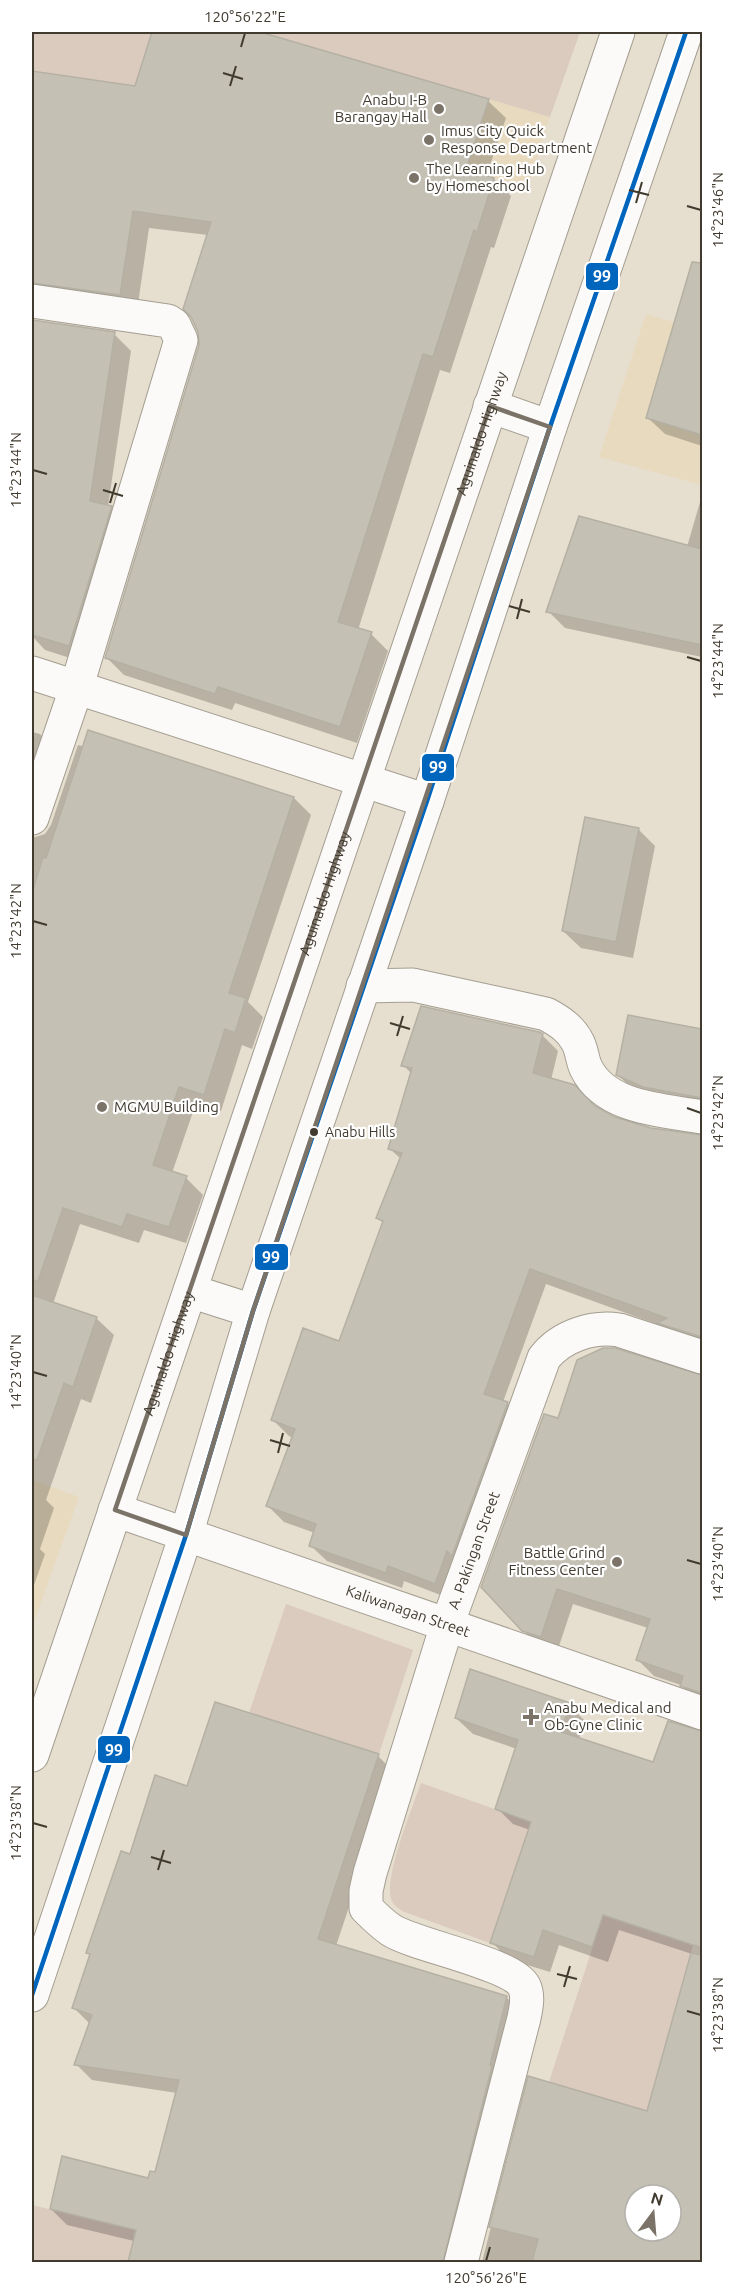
<svg xmlns="http://www.w3.org/2000/svg" width="734" height="2294" font-family="Ubuntu,sans-serif">
<style>
.built{fill:#e8dabf}
.green{fill:#dbcabe}
.shadow{fill:#0003;fill-rule:evenodd}
.building{fill:#c4c0b4;stroke:#b4b0a3;stroke-width:1.5;fill-rule:evenodd}
.lines{fill:none;stroke-linecap:round;stroke-linejoin:round}
.street-casing{stroke:#a49e92;stroke-width:35}
.secondary-casing{stroke:#a49e92;stroke-width:35}
.highway-casing{stroke:#a49e92;stroke-width:35}
.street{stroke:#fbfaf8;stroke-width:33}
.secondary{stroke:#fbfaf8;stroke-width:33}
.highway{stroke:#fbfaf8;stroke-width:33}
.bus-1-casing{stroke:#fff;stroke-width:9}
.bus-1{stroke:#0065bd;stroke-width:4.5}
.marked{fill:none;stroke:#7b7367;stroke-width:4.5;stroke-linejoin:round}
.ticks{fill:none;stroke:#413a2f;stroke-width:2}
.poi-dot{fill:#7b7367;stroke:#fff;stroke-width:2}
.bus-dot{fill:#413a2f;stroke:#fff;stroke-width:2}
.labels{text-anchor:middle;stroke-width:4.5;stroke-linejoin:round;paint-order:stroke}
.bus-label{font-size:14px;fill:#413a2f;stroke:#fff;text-anchor:start}
.poi-label{font-size:15px;fill:#413a2f;stroke:#fff;text-anchor:start}
.street-label{font-size:15px;fill:#413a2f;stroke:#fff}
.line-badge{stroke:#fff;stroke-width:2}
.badge-label{font-size:16px;text-anchor:middle;font-weight:bold;fill:#fff}
.neatline{fill:none;stroke:#413a2f;stroke-width:2}
.ticks-label{font-size:15px;text-anchor:middle;fill:#413a2f}
</style>
<rect width="100%" height="100%" fill="#e6dece"/>
<path class="built" d="M 243,32 L 260,32 L 550,117 L 527,189 L 359,134 L 228,83 Z
M 646,314 L 702,330 L 702,485 L 599,457 Z
M 32,1480 L 79,1497 L 32,1627 Z"/>
<path class="green" d="M 32,32 L 243,32 L 223,98 L 32,71 Z
M 260,32 L 580,32 L 550,117 Z
M 286,1604 L 413,1650 L 379,1754 L 249,1713 Z
M 421,1783 L 531,1822 L 490,1943 L 402,1911 C 399,1908 393,1905 392,1901 C 382,1881 413,1806 421,1783 Z
M 603,1915 L 693,1945 L 647,2111 L 549,2082 Z
M 32,2205 L 135,2230 L 128,2262 L 32,2262 Z"/>
<path class="shadow" d="M 154,32 L 255,32 L 488,101 L 506,118 L 486,177 L 494,179 L 511,196 L 494,248 L 491,247 L 450,373 L 440,370 L 358,630 L 371,634 L 388,651 L 357,743 L 235,703 L 232,710 L 124,675 L 107,658 L 200,346 L 199,332 L 208,235 L 149,228 L 137,311 L 32,291 L 32,72 L 137,87 Z
M 35,322 L 114,334 L 131,351 L 108,506 L 128,524 L 86,663 L 45,650 L 32,636 L 32,335 Z
M 676,324 L 702,332 L 702,446 L 665,434 L 648,418 Z
M 702,495 L 702,657 L 565,628 L 548,611 L 687,547 Z
M 32,732 L 40,734 L 57,752 L 32,828 Z
M 78,745 L 294,798 L 311,815 L 248,1002 L 263,1017 L 252,1049 L 242,1045 L 221,1111 L 196,1103 L 172,1173 L 186,1178 L 203,1195 L 186,1243 L 144,1230 L 139,1243 L 80,1224 L 53,1304 L 96,1318 L 114,1335 L 91,1403 L 81,1399 L 46,1500 L 54,1508 L 40,1549 L 45,1554 L 33,1588 L 32,1587 L 32,838 L 45,834 L 51,825 Z
M 638,829 L 655,846 L 633,958 L 581,948 L 563,931 Z
M 629,1017 L 702,1031 L 702,1110 L 634,1091 L 618,1075 Z
M 542,1035 L 558,1051 L 551,1080 L 596,1108 L 614,1119 L 649,1129 L 702,1137 L 702,1347 L 675,1338 L 662,1326 L 546,1284 L 503,1402 L 507,1403 L 523,1419 L 451,1599 L 404,1581 L 402,1588 L 327,1561 L 310,1545 L 315,1533 L 284,1522 L 268,1506 L 293,1438 L 289,1436 L 273,1420 L 340,1343 L 384,1224 L 378,1218 L 401,1159 L 389,1148 L 412,1074 L 403,1065 Z
M 696,1376 L 702,1377 L 702,1703 L 698,1701 L 681,1685 L 654,1676 L 638,1660 L 648,1628 L 573,1604 L 557,1652 L 539,1646 L 523,1630 L 559,1420 Z
M 569,1705 L 585,1721 L 579,1739 L 654,1764 L 696,1732 L 702,1733 L 702,2262 L 482,2262 L 529,2078 L 648,2112 L 692,1954 L 619,1930 L 608,1962 L 559,1945 L 550,1972 L 508,1959 L 492,1942 L 530,1830 L 513,1824 L 497,1808 L 517,1749 L 473,1734 L 456,1718 ZM 635,2195 L 671,2195 L 671,2231 L 635,2231 Z
M 378,1756 L 394,1772 L 336,1946 L 506,1997 L 522,2013 L 461,2262 L 129,2262 L 134,2241 L 67,2225 L 51,2209 L 150,2179 L 156,2173 L 177,2093 L 92,2080 L 76,2064 L 90,2024 L 74,2008 L 91,1956 L 88,1952 L 131,1855 L 188,1788 Z"/>
<path class="building" d="M 152,32 L 260,32 L 489,99 L 466,169 L 494,178 L 477,232 L 474,230 L 433,357 L 423,354 L 338,622 L 372,632 L 340,727 L 218,687 L 215,694 L 105,658 L 199,345 L 198,332 L 191,317 L 183,309 L 211,222 L 133,211 L 120,295 L 32,283 L 32,71 L 135,86 Z
M 692,262 L 702,263 L 702,435 L 646,418 Z
M 32,320 L 115,332 L 90,501 L 112,506 L 69,646 L 32,635 Z
M 579,516 L 702,549 L 702,645 L 546,612 Z
M 88,730 L 294,797 L 229,993 L 246,998 L 235,1033 L 225,1029 L 204,1095 L 179,1087 L 153,1165 L 187,1176 L 169,1227 L 127,1214 L 122,1227 L 63,1208 L 38,1281 L 32,1280 L 32,893 L 43,857 L 46,858 Z
M 585,817 L 639,828 L 616,942 L 562,931 Z
M 421,1006 L 539,1032 L 543,1034 L 533,1073 L 575,1085 L 595,1106 L 615,1117 L 651,1128 L 702,1135 L 702,1337 L 657,1323 L 667,1318 L 530,1269 L 484,1394 L 508,1402 L 452,1556 L 447,1551 L 435,1584 L 388,1566 L 386,1573 L 309,1546 L 316,1524 L 266,1506 L 295,1429 L 271,1420 L 303,1328 L 339,1341 L 383,1221 L 376,1218 L 402,1153 L 388,1149 L 412,1068 L 401,1066 Z
M 628,1015 L 702,1029 L 702,1098 L 643,1087 L 616,1075 Z
M 32,1295 L 97,1317 L 73,1387 L 64,1383 L 37,1460 L 32,1459 Z
M 603,1348 L 615,1348 L 702,1375 L 702,1693 L 680,1686 L 683,1676 L 636,1660 L 650,1619 L 557,1589 L 541,1637 L 522,1631 L 481,1587 L 544,1414 L 558,1418 L 577,1360 Z
M 470,1669 L 570,1703 L 561,1732 L 653,1762 L 668,1721 L 702,1731 L 702,1948 L 603,1915 L 592,1947 L 543,1930 L 534,1957 L 490,1943 L 531,1822 L 495,1809 L 518,1740 L 455,1718 Z
M 215,1702 L 379,1754 L 318,1939 L 507,1996 L 490,2065 L 492,2066 L 443,2262 L 128,2262 L 136,2230 L 50,2209 L 62,2156 L 148,2178 L 150,2171 L 155,2172 L 179,2080 L 74,2065 L 92,2015 L 72,2008 L 90,1954 L 86,1953 L 121,1851 L 130,1854 L 155,1775 L 187,1786 Z
M 691,1953 L 702,1955 L 702,2262 L 532,2262 L 538,2239 L 489,2227 L 528,2076 L 647,2111 ZM 635,2195 L 671,2195 L 671,2231 L 635,2231 Z"/>
<g class="lines">
<g class="street-casing">
<g id="street">
<path d="M 32,301 L 168,321 L 174,325 L 181,340 L 76,689 L 32,818"/>
<path d="M 32,673 L 427,801"/>
<path d="M 363,986 L 413,985 L 546,1014 C 559,1021 570,1028 577,1041 C 582,1049 582,1060 586,1068 C 606,1109 664,1110 702,1117"/>
<path id="s1" d="M 461,2262 L 524,2018 C 526,2008 529,1996 524,1986 C 511,1963 416,1946 391,1930 C 382,1924 374,1916 366,1908 L 366,1891 L 370,1873 L 447,1625 L 544,1358 C 561,1336 592,1326 619,1330 L 702,1357"/>
</g>
</g>
<g class="secondary-casing">
<g id="secondary">
<path id="s2" d="M 115,1510 L 702,1713"/>
</g>
</g>
<g class="highway-casing">
<g id="highway">
<path d="M 490,406 L 550,427"/>
<path d="M 190,1291 L 253,1311"/>
<path id="s3" d="M 32,1755 L 618,32"/>
<path d="M 32,1995 L 186,1535 L 253,1311 L 427,801 L 550,427 L 686,32"/>
</g>
</g>
<use href="#street" class="street"/>
<use href="#secondary" class="secondary"/>
<use href="#highway" class="highway"/>
<g class="bus-1-casing">
<path id="bus-1" d="M 32,1995 L 186,1535 L 253,1311 L 427,801 L 550,427 L 686,32"/>
</g>
<use href="#bus-1" class="bus-1"/>
</g>
<path class="marked" d="M 490,406 L 550,427 L 253,1311 L 186,1535 L 115,1510 Z"/>
<path class="ticks" d="M 241,47 L 245,33M 223,73 L 243,79M 230,86 L 236,66M 629,190 L 649,195M 636,203 L 642,182M 687,206 L 701,210M 33,470 L 47,474M 103,490 L 123,496M 110,503 L 116,483M 509,606 L 530,612M 517,619 L 522,599M 687,657 L 701,661M 33,921 L 47,925M 390,1023 L 410,1029M 397,1036 L 403,1016M 687,1108 L 701,1113M 33,1372 L 47,1376M 270,1440 L 290,1446M 278,1453 L 283,1433M 687,1560 L 701,1564M 33,1823 L 47,1827M 151,1857 L 171,1863M 158,1870 L 164,1850M 557,1974 L 577,1979M 564,1987 L 570,1966M 687,2011 L 701,2015M 486,2261 L 490,2247"/>
<g class="poi-dot">
<circle cx="439" cy="109" r="6"/>
<circle cx="429" cy="140" r="6"/>
<circle cx="414" cy="178" r="6"/>
<circle cx="102" cy="1107" r="6"/>
<circle cx="617" cy="1562" r="6"/>
<path d="M528 1708h6v6h6v6h-6v6h-6v-6h-6v-6h6z"/>
</g>
<circle class="bus-dot" cx="314" cy="1132" r="5"/>
<g class="labels">
<g class="bus-label">
<text x="325" y="1137">Anabu Hills</text>
</g>
<g class="poi-label">
<text x="427" y="105" text-anchor="end">Anabu I-B<tspan x="427" dy="17">Barangay Hall</tspan></text>
<text x="441" y="136">Imus City Quick<tspan x="441" dy="17">Response Department</tspan></text>
<text x="426" y="174">The Learning Hub<tspan x="426" dy="17">by Homeschool</tspan></text>
<text x="114" y="1112">MGMU Building</text>
<text x="605" y="1558" text-anchor="end">Battle Grind<tspan x="605" dy="17">Fitness Center</tspan></text>
<text x="544" y="1713">Anabu Medical and<tspan x="544" dy="17">Ob-Gyne Clinic</tspan></text>
</g>
<g class="street-label">
<text dy="5" stroke="none"><textPath href="#s3" startOffset="1396">Aguinaldo Highway</textPath></text>
<text dy="5" stroke="none"><textPath href="#s3" startOffset="910">Aguinaldo Highway</textPath></text>
<text dy="5" stroke="none"><textPath href="#s3" startOffset="424">Aguinaldo Highway</textPath></text>
<text dy="5" stroke="none"><textPath href="#s1" startOffset="838">A. Pakingan Street</textPath></text>
<text dy="5" stroke="none"><textPath href="#s2" startOffset="310">Kaliwanagan Street</textPath></text>
</g>
</g>
<g class="line-badge">
<rect x="585" y="262" width="34" height="29" rx="6" fill="#0065bd"/>
<rect x="421" y="753" width="34" height="29" rx="6" fill="#0065bd"/>
<rect x="254" y="1243" width="35" height="28" rx="6" fill="#0065bd"/>
<rect x="97" y="1735" width="34" height="29" rx="6" fill="#0065bd"/>
</g>
<g class="badge-label">
<text x="602" y="282">99</text>
<text x="438" y="773">99</text>
<text x="271" y="1263">99</text>
<text x="114" y="1756">99</text>
</g>
<rect width="734" height="2294" fill="none" stroke="#ffffff" stroke-width="66"/>
<g transform="translate(653 2213) rotate(16)"><circle r="28" fill="#ffffff" stroke="#b3b0ac" stroke-width="1.5"/>
<path d="M0-4.5L10 22L0 15L-10 22Z" fill="#7b7367"/>
<text y="-9" font-size="16" font-weight="bold" text-anchor="middle" fill="#413a2f">N</text>
</g>
<rect x="33" y="33" width="668" height="2228" class="neatline"/>
<g class="ticks-label">
<text x="245" y="22">120°56'22"E</text>
<text transform="translate(718 210) rotate(-90)" y="5">14°23'46"N</text>
<text transform="translate(16 470) rotate(-90)" y="5">14°23'44"N</text>
<text transform="translate(718 661) rotate(-90)" y="5">14°23'44"N</text>
<text transform="translate(16 921) rotate(-90)" y="5">14°23'42"N</text>
<text transform="translate(718 1113) rotate(-90)" y="5">14°23'42"N</text>
<text transform="translate(16 1372) rotate(-90)" y="5">14°23'40"N</text>
<text transform="translate(718 1564) rotate(-90)" y="5">14°23'40"N</text>
<text transform="translate(16 1823) rotate(-90)" y="5">14°23'38"N</text>
<text transform="translate(718 2015) rotate(-90)" y="5">14°23'38"N</text>
<text x="486" y="2283">120°56'26"E</text>
</g>
</svg>
